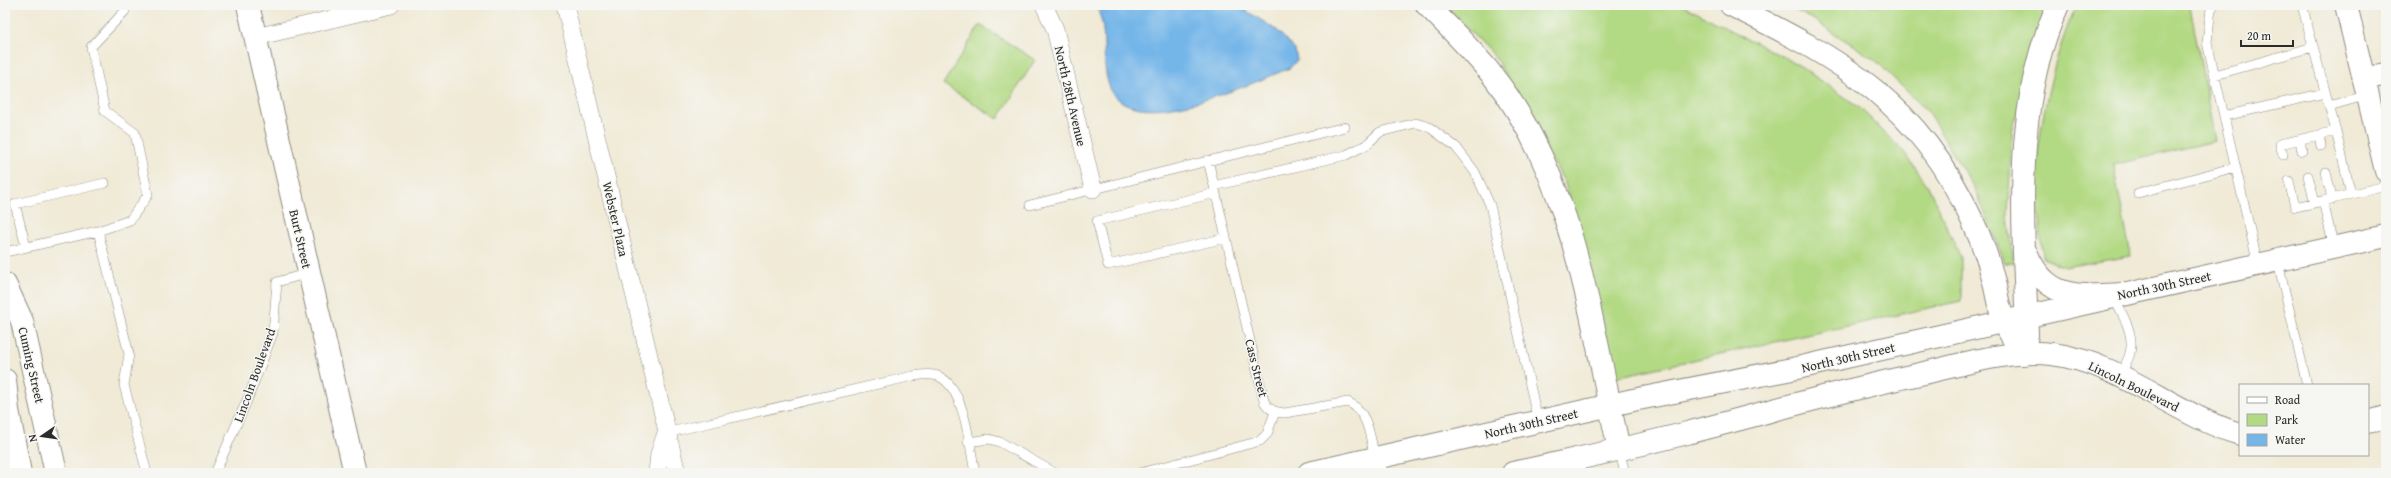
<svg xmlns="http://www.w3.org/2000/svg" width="2391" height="478" font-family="'Gentium Book Plus',serif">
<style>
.green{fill:#b2d983;stroke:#6e8257}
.water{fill:#75b6e9;stroke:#50708a}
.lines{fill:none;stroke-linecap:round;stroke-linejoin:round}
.lane-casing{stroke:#8e8a80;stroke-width:10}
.street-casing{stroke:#8e8a80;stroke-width:18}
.secondary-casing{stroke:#8e8a80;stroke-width:24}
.primary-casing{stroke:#8e8a80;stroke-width:24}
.highway-casing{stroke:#8e8a80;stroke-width:24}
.lane{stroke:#fff;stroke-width:9}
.street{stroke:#fff;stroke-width:17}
.secondary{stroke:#fff;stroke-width:22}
.primary{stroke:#fff;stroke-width:22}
.highway{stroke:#fff;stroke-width:22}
.labels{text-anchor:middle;stroke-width:3;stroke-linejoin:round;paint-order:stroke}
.street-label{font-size:13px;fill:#2b2b2b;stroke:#f6f6f2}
</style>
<rect width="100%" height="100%" fill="#f6f6f2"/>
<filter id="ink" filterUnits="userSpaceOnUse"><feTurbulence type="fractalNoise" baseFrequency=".025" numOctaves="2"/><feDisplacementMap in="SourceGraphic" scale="8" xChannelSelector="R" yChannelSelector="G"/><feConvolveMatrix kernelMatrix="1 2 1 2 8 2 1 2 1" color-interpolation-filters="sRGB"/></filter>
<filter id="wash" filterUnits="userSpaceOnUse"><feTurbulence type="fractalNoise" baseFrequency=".012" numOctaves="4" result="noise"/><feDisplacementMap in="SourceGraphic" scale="16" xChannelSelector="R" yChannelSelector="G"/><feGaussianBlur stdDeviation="0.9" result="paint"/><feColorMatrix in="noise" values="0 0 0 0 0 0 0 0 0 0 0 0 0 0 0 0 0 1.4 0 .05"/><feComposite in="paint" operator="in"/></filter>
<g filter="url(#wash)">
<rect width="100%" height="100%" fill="#f0ead6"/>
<path class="green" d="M 1444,5 L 1682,5 L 1797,64 L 1859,107 L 1904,152 L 1928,186 L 1961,258 L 1961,301 L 1616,377 L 1565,183 L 1495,57 Z
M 1785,5 L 2049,5 L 2042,22 L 2012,131 L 2008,216 L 2014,263 L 2005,263 L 1977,193 L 1928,112 L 1874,59 L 1814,20 Z
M 2077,5 L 2190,5 L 2215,141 L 2113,165 L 2131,256 L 2065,267 L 2043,258 C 2041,231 2035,200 2036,173 C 2040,121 2054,52 2077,5 Z
M 980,25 L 1035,60 L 998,119 L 943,84 Z"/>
<path class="water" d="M 1095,5 L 1237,5 L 1277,30 L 1295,50 L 1297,60 L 1290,68 C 1255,82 1132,139 1110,88 C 1099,62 1110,28 1095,5 Z"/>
</g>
<g filter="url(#ink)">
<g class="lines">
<g class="lane-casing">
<path id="lane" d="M 2214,5 L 2211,9 L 2207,42 L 2258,265
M 2302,5 L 2329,106 L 2368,95
M 2215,75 L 2313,47
M 2224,116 L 2325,93
M 2336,131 L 2351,194
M 2319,135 L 2321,146
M 2300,140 L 2302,151
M 2283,155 L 2280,144 L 2336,131 L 2329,106
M 1208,160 L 1264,401 C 1269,410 1274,412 1285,413 L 1348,402 C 1369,412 1370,438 1375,458
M 2326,172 L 2332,199
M 2308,176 L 2315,203
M 2289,181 L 2295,207 L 2323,201
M 1214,186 L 1346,155 L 1366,145 L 1380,132 L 1416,123 L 1429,127 L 1456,147 L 1475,172 L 1490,205 L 1538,421
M 1216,193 L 1097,221 L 1108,265 L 1226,238
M 2138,193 L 2236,167
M 1030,205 L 1345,127
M 98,231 L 129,354 L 124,385 L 147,473
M 26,247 L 15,204 L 105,183
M 2334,248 L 2323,201 L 2386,186
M 5,252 L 98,231 L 130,220 L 148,195 L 135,133 L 105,111 L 91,47 L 125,11 L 125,5
M 2278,262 L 2307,385
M 2113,297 C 2122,313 2135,334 2130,353 C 2128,361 2123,369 2120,376
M 666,433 L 913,376 C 922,375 932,373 940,377 C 965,389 970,448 975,473
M 968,442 L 989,439 L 1000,442 L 1055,473
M 1619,449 L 1625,473
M 215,473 L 248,398 L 273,333 L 277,282 L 309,273
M 1140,473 L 1260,441 L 1267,434 L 1275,412"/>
</g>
<g class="street-casing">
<path id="street" d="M 565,5 L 677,473
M 1044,5 L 1055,29 L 1093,189
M 256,37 L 391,5
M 1375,458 L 1378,473
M 657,473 L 659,454 L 666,433"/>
</g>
<g class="secondary-casing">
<path id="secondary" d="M 248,5 L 355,473
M 2364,79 L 2386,74
M 2368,422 L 2386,417
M 1309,473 L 1633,400 L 1797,368 L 2386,236
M 1513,473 C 1571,460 1630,448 1687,433 C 1765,413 1842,390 1920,374 C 1960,365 2011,349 2052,354 C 2120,362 2175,415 2240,434"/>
</g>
<g class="primary-casing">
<path id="primary" d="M 5,284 L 22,321 L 56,473
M 5,380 L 8,410 L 20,473"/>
</g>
<g class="highway-casing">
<path id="highway" d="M 1427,5 C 1450,28 1473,51 1493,76 C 1575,181 1591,323 1619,449
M 1731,5 C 1844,61 1918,102 1973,222 C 1982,241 1989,261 1994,282 C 1997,295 1999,311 2005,323 C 2009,334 2017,344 2023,354
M 2346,5 L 2386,171
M 2026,252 C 2046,301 2078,296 2122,294
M 2023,354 L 2027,335 C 2024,225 2011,108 2058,5"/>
</g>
<use href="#lane" class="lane"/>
<use href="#street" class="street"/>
<use href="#secondary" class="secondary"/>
<use href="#primary" class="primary"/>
<use href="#highway" class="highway"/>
</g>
</g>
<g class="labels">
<g class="street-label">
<text transform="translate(1071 96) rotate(77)" y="5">North 28th Avenue</text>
<text transform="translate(616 219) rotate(77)" y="5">Webster Plaza</text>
<text transform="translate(301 239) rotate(77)" y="5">Burt Street</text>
<text transform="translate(2164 285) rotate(-12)" y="5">North 30th Street</text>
<text transform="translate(1848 357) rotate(-13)" y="5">North 30th Street</text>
<text transform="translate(32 365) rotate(77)" y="5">Cuming Street</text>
<text transform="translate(1257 368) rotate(76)" y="5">Cass Street</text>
<text transform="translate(254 375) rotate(-70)" y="5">Lincoln Boulevard</text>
<text transform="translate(2134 386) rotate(26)" y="5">Lincoln Boulevard</text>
<text transform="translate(1531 423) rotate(-13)" y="5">North 30th Street</text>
</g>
</g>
<rect width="2391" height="478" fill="none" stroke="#f6f6f2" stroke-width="20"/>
<rect x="2239" y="384" width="130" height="72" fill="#f6f6f2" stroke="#a5a5a2"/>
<rect x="2247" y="397" width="20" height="6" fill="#ffffff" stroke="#a5a5a2"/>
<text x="2275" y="404" font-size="12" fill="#2b2b2b">Road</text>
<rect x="2247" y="414" width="20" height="12" fill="#b2d983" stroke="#a5a5a2"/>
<text x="2275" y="424" font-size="12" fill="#2b2b2b">Park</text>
<rect x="2247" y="434" width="20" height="12" fill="#75b6e9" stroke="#a5a5a2"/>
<text x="2275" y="444" font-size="12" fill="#2b2b2b">Water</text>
<g transform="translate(42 436) rotate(257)" stroke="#f6f6f2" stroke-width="3" paint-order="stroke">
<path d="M0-3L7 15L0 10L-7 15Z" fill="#2b2b2b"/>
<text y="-6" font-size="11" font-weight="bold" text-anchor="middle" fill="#2b2b2b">N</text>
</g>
<path d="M2241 40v6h52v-6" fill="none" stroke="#2b2b2b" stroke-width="2"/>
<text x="2247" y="40" font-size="12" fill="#2b2b2b" stroke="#f6f6f2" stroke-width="3" paint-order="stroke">20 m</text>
</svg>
